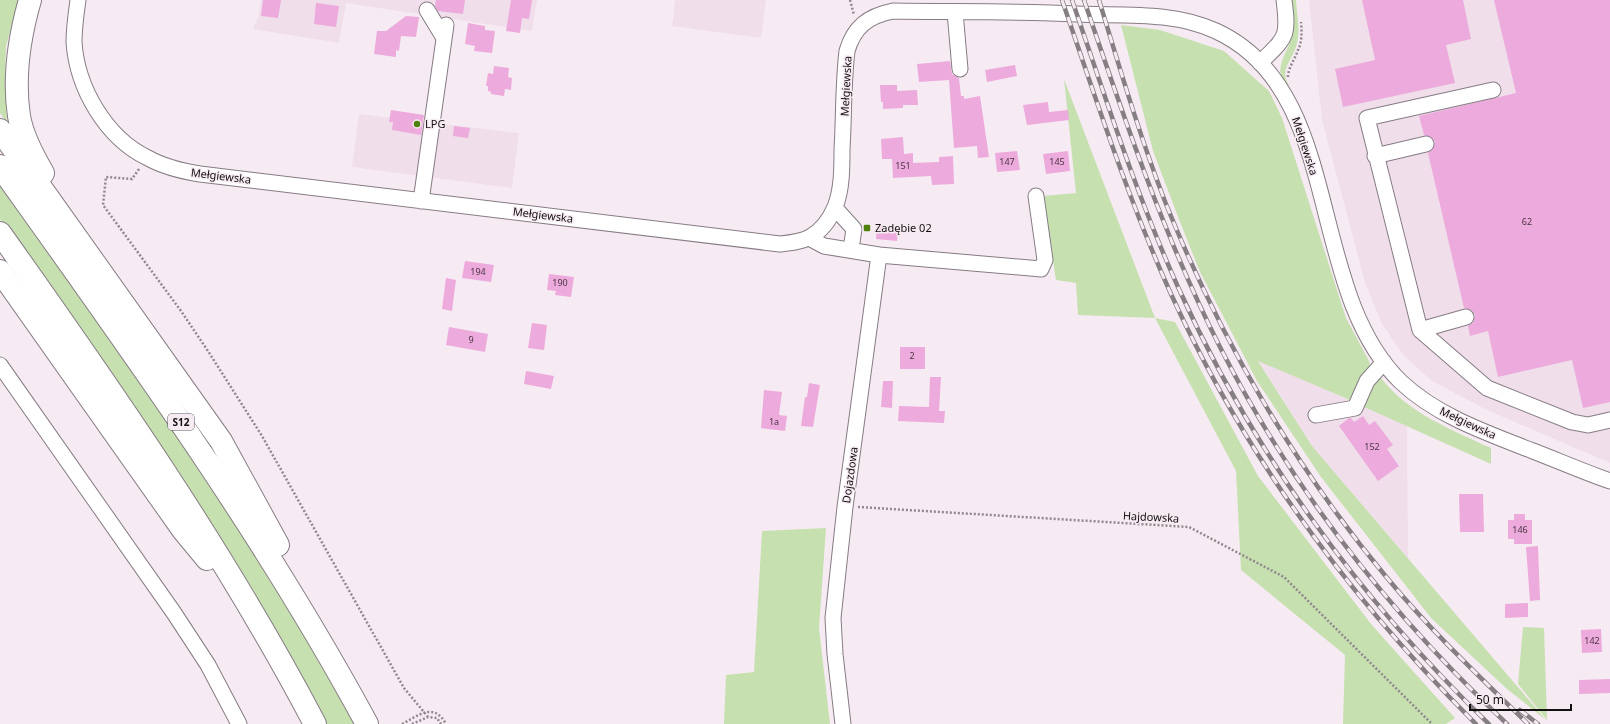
<svg xmlns="http://www.w3.org/2000/svg" width="1610" height="724" font-family="'Noto Sans',sans-serif">
<style>
.built{fill:#f0deeb}
.green{fill:#c6e0b0}
.building{fill:#edaadc}
.lines{fill:none;stroke-linecap:round;stroke-linejoin:round}
.minor-casing{stroke:#867c84;stroke-width:17}
.highway-casing{stroke:#867c84;stroke-width:24}
.path{stroke:#8f888d;stroke-width:2.5;stroke-dasharray:2 2;stroke-linecap:butt}
.minor{stroke:#fff;stroke-width:15}
.highway{stroke:#fff;stroke-width:22}
.rail-casing{stroke:#857e83;stroke-width:4.5}
.rail{stroke:#f7ebf3;stroke-width:3;stroke-dasharray:9;stroke-linecap:butt}
.poi-dot{fill:#50800c;stroke:#f7ebf3;stroke-width:1.5}
.labels{text-anchor:middle;stroke-width:3;stroke-linejoin:round;paint-order:stroke}
.number-label{font-size:9px;fill:#4a3644}
.shield{fill:#f7ebf3;stroke:#575256;stroke-width:1}
.shield-label{font-size:10px;font-weight:bold;fill:#131012}
.street-label{font-size:11px;fill:#131012;stroke:#f7ebf3}
.poi-label{font-size:11px;fill:#131012;stroke:#f7ebf3;text-anchor:start}
</style>
<rect width="100%" height="100%" fill="#f7ebf3"/>
<path class="built" d="M 261,0 L 537,0 L 532,31 L 346,3 L 339,43 L 253,29 L 259,15 Z
M 675,0 L 766,0 L 761,38 L 672,26 Z
M 1309,0 L 1610,0 L 1610,463 L 1487,410 L 1432,381 L 1403,355 L 1382,324 L 1365,283 L 1322,120 Z
M 359,114 L 519,133 L 512,188 L 352,167 Z
M 1258,360 L 1407,426 L 1408,558 L 1312,446 Z"/>
<path class="green" d="M 0,0 L 19,0 L 6,46 L 5,77 L 7,123 L 0,113 Z
M 1291,0 L 1296,0 C 1297,16 1301,32 1296,47 C 1292,60 1279,71 1289,85 L 1286,87 C 1271,66 1290,52 1293,31 C 1294,21 1292,10 1291,0 Z
M 1121,25 L 1160,30 L 1224,51 L 1269,91 L 1282,118 L 1346,318 L 1369,361 L 1370,365 L 1352,401 L 1258,361 L 1312,446 L 1546,720 L 1507,689 L 1431,618 L 1321,477 L 1257,381 L 1200,272 L 1180,222 L 1153,151 Z
M 1064,79 L 1155,318 L 1175,322 L 1258,476 L 1371,624 L 1455,718 L 1446,724 L 1343,724 L 1345,655 L 1241,570 L 1236,471 L 1155,318 L 1078,315 L 1076,283 L 1056,280 L 1043,196 L 1076,193 Z
M 0,180 L 206,474 L 291,610 L 358,724 L 324,724 L 121,390 L 0,219 Z
M 1378,378 L 1381,378 C 1408,413 1452,430 1491,448 L 1491,464 L 1362,406 L 1366,394 Z
M 826,528 L 819,628 L 830,724 L 724,724 L 726,675 L 754,672 L 762,531 Z
M 1523,627 L 1544,628 L 1547,720 L 1518,684 Z"/>
<path class="building" d="M 263,0 L 281,0 L 278,18 L 261,16 Z
M 436,0 L 465,0 L 463,14 L 438,11 L 435,6 Z
M 511,0 L 532,0 L 529,19 L 522,18 L 520,33 L 506,31 Z
M 1362,0 L 1463,0 L 1471,39 L 1446,45 L 1455,83 L 1343,107 L 1335,69 L 1375,60 Z
M 1494,0 L 1610,0 L 1610,402 L 1583,408 L 1572,360 L 1498,377 L 1488,331 L 1470,336 L 1468,326 L 1473,323 L 1475,315 L 1472,310 L 1464,308 L 1428,153 L 1432,150 L 1435,142 L 1432,138 L 1424,135 L 1419,116 L 1516,93 Z
M 316,3 L 339,6 L 336,27 L 314,24 Z
M 406,16 L 419,17 L 416,37 L 401,36 L 399,51 L 396,50 L 396,57 L 374,54 L 377,31 L 386,31 Z
M 468,23 L 485,26 L 485,30 L 495,31 L 492,53 L 474,51 L 475,46 L 465,44 Z
M 950,61 L 952,74 L 959,78 L 961,96 L 964,96 L 964,99 L 980,96 L 989,157 L 978,158 L 977,146 L 954,148 L 949,80 L 919,82 L 917,64 Z
M 1015,65 L 1017,76 L 987,82 L 985,70 Z
M 494,66 L 509,68 L 508,77 L 512,78 L 511,90 L 505,89 L 504,96 L 491,94 L 491,92 L 488,91 L 488,86 L 486,86 L 488,73 L 493,74 Z
M 880,85 L 897,85 L 897,91 L 917,90 L 918,105 L 903,105 L 903,108 L 883,109 L 883,102 L 881,102 Z
M 1048,102 L 1049,112 L 1068,110 L 1069,120 L 1027,125 L 1023,105 Z
M 391,110 L 424,115 L 421,135 L 392,130 L 393,122 L 389,122 Z
M 454,126 L 470,128 L 468,138 L 453,136 Z
M 903,137 L 904,154 L 913,153 L 913,163 L 939,162 L 939,157 L 953,156 L 954,184 L 932,185 L 931,176 L 893,178 L 892,159 L 882,159 L 881,139 Z
M 1017,151 L 1020,170 L 997,172 L 995,153 Z
M 1068,151 L 1070,171 L 1046,174 L 1043,154 Z
M 877,225 L 898,228 L 897,241 L 876,239 Z
M 465,261 L 494,265 L 491,282 L 462,278 Z
M 549,274 L 574,277 L 571,297 L 555,295 L 556,291 L 547,290 Z
M 446,278 L 456,280 L 452,311 L 442,309 Z
M 532,323 L 547,325 L 544,350 L 528,348 Z
M 449,327 L 488,334 L 485,352 L 446,345 Z
M 900,347 L 925,347 L 925,369 L 900,369 Z
M 526,371 L 554,376 L 551,389 L 524,384 Z
M 930,377 L 941,377 L 939,411 L 945,411 L 944,423 L 898,421 L 899,406 L 929,407 Z
M 883,381 L 893,381 L 892,408 L 881,407 Z
M 809,383 L 820,385 L 813,427 L 801,426 L 805,397 L 807,397 Z
M 764,390 L 782,392 L 779,415 L 787,416 L 785,431 L 761,428 Z
M 1363,416 L 1369,425 L 1375,421 L 1393,445 L 1387,449 L 1399,466 L 1378,481 L 1339,426 L 1349,418 L 1351,418 L 1354,422 Z
M 1459,494 L 1483,494 L 1484,532 L 1460,532 Z
M 1514,514 L 1525,514 L 1525,520 L 1532,520 L 1532,544 L 1514,544 L 1514,539 L 1508,539 L 1508,520 L 1514,520 Z
M 1538,546 L 1540,600 L 1530,601 L 1526,547 Z
M 1528,603 L 1528,617 L 1505,618 L 1505,604 Z
M 1601,629 L 1602,652 L 1582,653 L 1581,630 Z
M 1610,679 L 1610,693 L 1579,694 L 1579,680 Z"/>
<g class="lines">
<g class="minor-casing">
<path id="minor" d="M 78,0 C 76,14 74,28 74,42 C 77,88 106,138 148,158 C 164,167 181,171 200,174 L 780,244 C 790,243 801,242 810,237 C 821,231 830,219 835,207 C 842,190 842,168 842,149 C 844,117 843,84 847,51 C 854,27 868,16 893,11 C 954,12 1016,11 1077,14 C 1123,16 1173,11 1216,31 C 1346,91 1304,288 1401,382 C 1437,416 1487,433 1533,451 C 1559,461 1584,472 1610,481
M 427,10 L 444,38
M 955,12 L 960,69
M 1260,63 C 1286,37 1289,38 1284,0
M 1493,90 L 1367,118 L 1420,330 L 1487,388 L 1572,422 L 1588,425 L 1610,420
M 1375,156 L 1426,144
M 421,201 L 446,25
M 835,208 L 854,229 L 851,249
M 809,238 L 824,246 L 879,255 L 845,507 L 833,618 L 835,654 L 843,724
M 879,255 L 1041,269 L 1045,260 L 1036,196
M 1420,330 L 1466,317
M 0,365 L 174,613 L 208,665 L 239,724
M 1316,415 L 1355,408 L 1367,381 L 1384,362"/>
</g>
<g class="highway-casing">
<path id="highway" d="M 30,0 C 19,38 13,76 19,116 C 22,135 33,156 43,173
M 0,130 L 221,441 L 278,545
M 0,166 C 129,347 261,528 367,724
M 0,233 C 113,392 224,551 315,724
M 0,271 L 183,530 L 207,559"/>
</g>
<path class="path" d="M 850,0 L 854,15
M 1288,77 C 1288,68 1295,59 1298,50 C 1302,42 1302,32 1301,22
M 139,169 L 132,179 L 106,177 L 103,205 L 181,311 L 208,351 L 262,436 L 404,688 L 428,717
M 858,507 L 1189,527 L 1284,577 L 1432,724
M 402,724 C 419,715 434,702 446,724
M 412,724 L 428,717 L 437,718 L 441,724"/>
<use href="#minor" class="minor"/>
<use href="#highway" class="highway"/>
<g class="rail-casing">
<path id="rail" d="M 1062,0 C 1096,99 1128,199 1171,294 C 1245,456 1350,599 1476,724
M 1072,0 C 1105,96 1136,194 1178,287 C 1252,451 1360,600 1489,724
M 1084,0 C 1124,118 1164,237 1221,349 C 1293,490 1392,616 1507,724
M 1099,0 C 1120,69 1140,137 1166,204 C 1220,338 1295,468 1388,579 C 1431,631 1480,677 1528,724
M 1520,710 L 1538,724"/>
</g>
<use href="#rail" class="rail"/>
</g>
<g class="poi-dot">
<circle cx="417" cy="124" r="4"/>
<rect x="863" y="224" width="8" height="8" rx="2"/>
</g>
<g class="labels">
<g class="number-label">
<text x="1007" y="165">147</text>
<text x="1057" y="165">145</text>
<text x="903" y="169">151</text>
<text x="1527" y="225">62</text>
<text x="478" y="275">194</text>
<text x="560" y="286">190</text>
<text x="471" y="343">9</text>
<text x="912" y="359">2</text>
<text x="774" y="425">1a</text>
<text x="1372" y="450">152</text>
<text x="1520" y="533">146</text>
<text x="1592" y="644">142</text>
</g>
<rect class="shield" x="168" y="414" width="26" height="16" rx="3"/>
<g class="shield-label">
<text x="181" y="426">S12</text>
</g>
<g class="street-label">
<text transform="translate(846 86) rotate(-87)" y="4">Mełgiewska</text>
<text transform="translate(1305 146) rotate(72)" y="4">Mełgiewska</text>
<text transform="translate(221 176) rotate(7)" y="4">Mełgiewska</text>
<text transform="translate(543 215) rotate(7)" y="4">Mełgiewska</text>
<text transform="translate(1468 423) rotate(25)" y="4">Mełgiewska</text>
<text transform="translate(850 475) rotate(-82)" y="4">Dojazdowa</text>
<text transform="translate(1151 517) rotate(3)" y="4">Hajdowska</text>
</g>
<g class="poi-label">
<text x="425" y="128">LPG</text>
<text x="875" y="232">Zadębie 02</text>
</g>
</g>
<path d="M1470 704v6h101v-6" fill="none" stroke="#131012" stroke-width="2"/>
<text x="1476" y="704" font-size="12" fill="#131012" stroke="#f7ebf3" stroke-width="3" paint-order="stroke">50 m</text>
</svg>
